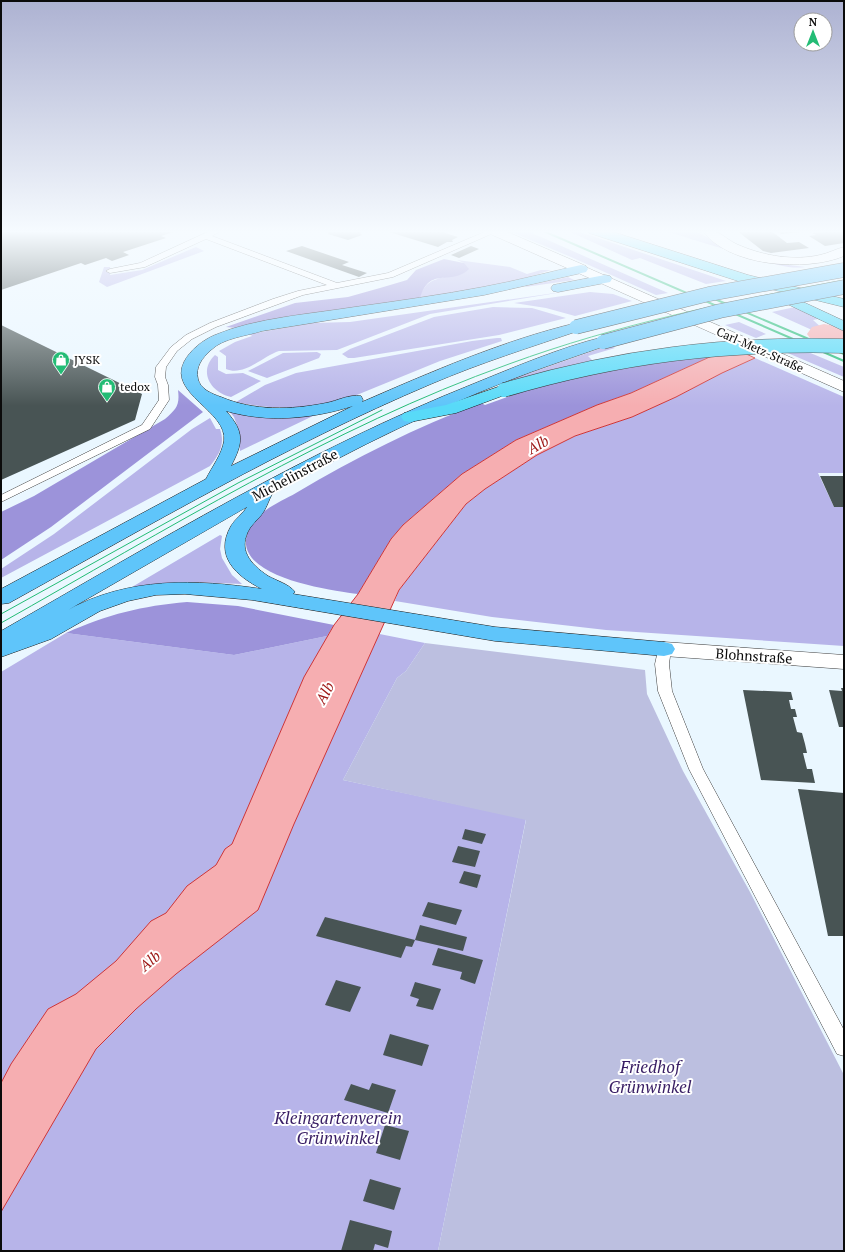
<svg xmlns="http://www.w3.org/2000/svg" width="845" height="1252" font-family="'PT Serif',serif">
<style>
.green{fill:#b7b4e9}
.forest{fill:#9c93da}
.cemetery{fill:#bcbfe0}
.water{fill:#f6aeb1;stroke:#ce3537}
.lines{fill:none;stroke-linecap:round;stroke-linejoin:round}
.river{fill:#f6aeb1;fill-rule:evenodd}
.building{fill:#485454}
.service-casing{stroke:#3e3e3e;stroke-width:1}
.minor-casing{stroke:#3e3e3e;stroke-width:1}
.tertiary-casing{stroke:#3e3e3e;stroke-width:1}
.primary-casing{stroke:#1c1c1c;stroke-width:1}
.trunk-casing{stroke:#1c1c1c;stroke-width:1}
.service{fill:#fff;fill-rule:evenodd}
.minor{fill:#fff;fill-rule:evenodd}
.tertiary{fill:#fff;fill-rule:evenodd}
.primary{fill:#5fc5fa;fill-rule:evenodd}
.trunk{fill:#58daf8;fill-rule:evenodd}
.tram{stroke:#23bc75;stroke-width:1}
.rail{stroke:#23bc75;stroke-width:2}
.primary-bridge-casing{stroke:#1c1c1c;stroke-width:15;stroke-linecap:butt}
.trunk-bridge-casing{stroke:#1c1c1c;stroke-width:15;stroke-linecap:butt}
.primary-bridge{stroke:#5fc5fa;stroke-width:14}
.trunk-bridge{stroke:#58daf8;stroke-width:14}
.labels{text-anchor:middle;stroke-width:4;stroke-linejoin:round;paint-order:stroke}
.far-street-label{font-size:12px;fill:#0b0b0b;stroke:#fff}
.far-poi-label{font-size:12px;fill:#0b0b0b;stroke:#fff;text-anchor:start}
.street-label{font-size:14px;fill:#0b0b0b;stroke:#fff}
.water-label{font-size:15px;font-style:italic;fill:#9d1715;stroke:#fff}
.near-park-label{font-size:17px;font-style:italic;fill:#371c63;stroke:#fff}
</style>
<rect width="100%" height="100%" fill="#eaf7ff"/>
<path class="green" d="M 507,230 L 525,230 L 668,293 L 656,295 L 571,257 Z
M 566,230 L 574,230 L 726,281 L 706,284 L 640,258 L 632,260 Z
M 662,230 L 694,230 L 723,246 L 743,254 L 781,264 L 805,267 C 787,270 766,261 748,256 C 720,248 691,239 662,230 Z
M 196,247 L 204,251 L 107,287 L 99,282 L 104,267 L 110,267 L 110,275 L 142,270 Z
M 457,260 L 510,267 L 527,274 L 541,270 L 551,270 L 514,282 L 419,299 C 427,274 443,280 464,272 L 464,263 Z
M 568,277 L 574,280 L 525,287 L 526,286 Z
M 569,291 L 430,314 L 337,350 L 279,351 C 263,356 244,377 226,369 L 226,356 L 219,351 L 235,342 L 252,336 L 250,334 L 312,323 L 350,322 Z
M 590,292 L 613,294 L 632,301 L 575,316 L 546,308 L 514,303 Z
M 493,307 L 532,308 L 566,318 L 499,335 L 354,358 L 348,358 L 342,354 L 350,349 L 434,317 Z
M 795,307 L 818,319 L 813,320 L 823,329 L 812,330 L 772,312 Z
M 739,322 L 766,334 L 756,338 L 725,325 Z
M 497,338 L 501,338 L 502,341 L 440,361 L 342,401 C 306,409 271,410 236,402 L 265,385 L 296,373 L 472,341 Z
M 610,345 L 615,348 L 588,356 L 593,361 L 510,381 L 510,380 Z
M 796,347 L 844,367 L 844,377 L 783,351 Z
M 317,352 L 321,354 L 319,358 L 267,378 L 248,371 L 283,353 Z
M 215,355 L 218,357 L 218,370 L 226,374 L 243,373 L 261,381 L 231,397 C 210,392 198,371 215,355 Z
M 755,358 L 844,397 L 844,473 L 818,473 L 834,507 L 844,507 L 844,646 L 606,630 L 492,617 L 395,601 L 399,590 L 466,504 L 485,489 L 537,455 L 575,436 L 632,417 L 676,397 L 722,373 Z
M 229,411 L 309,415 L 313,416 L 240,451 L 239,431 L 234,417 Z
M 210,418 L 216,429 L 220,429 C 225,444 220,454 210,466 L 1,578 L 1,569 L 54,534 L 192,429 Z
M 220,535 L 222,536 L 220,549 L 222,558 L 232,575 L 242,584 L 192,582 L 132,587 Z
M 334,625 L 425,643 L 406,671 L 397,678 L 343,780 L 526,819 L 438,1251 L 1,1251 L 1,672 L 66,633 L 234,655 L 327,636 Z"/>
<path class="forest" d="M 444,259 L 464,263 L 469,269 C 451,287 429,265 420,299 L 267,321 L 236,328 L 226,327 L 295,303 L 348,297 L 380,288 L 407,280 L 416,270 Z
M 714,355 L 631,393 L 597,405 L 516,440 L 462,474 L 403,525 L 391,539 L 358,594 C 328,590 219,575 252,524 C 260,510 282,501 296,493 C 355,458 416,427 481,403 L 485,405 L 527,390 L 603,370 Z
M 178,390 L 203,412 L 51,527 L 1,560 L 1,512 L 34,496 L 165,419 C 176,409 180,406 178,390 Z
M 187,602 L 238,606 L 334,625 L 327,636 L 234,655 L 66,633 C 108,614 142,606 187,602 Z"/>
<path class="cemetery" d="M 425,643 L 645,670 L 647,694 L 683,771 L 750,892 L 844,1075 L 844,1251 L 438,1251 L 526,820 L 343,780 L 397,678 L 406,671 Z"/>
<path class="water" d="M 744,353 L 755,358 L 722,373 L 676,397 L 632,417 L 575,436 L 537,455 L 485,489 L 466,504 L 399,590 L 294,824 L 258,910 L 176,974 L 136,1009 L 96,1049 L 1,1212 L 1,1083 L 11,1064 L 48,1009 L 76,994 L 116,961 L 151,921 L 166,913 L 187,886 L 216,865 L 225,849 L 232,844 L 304,677 L 334,625 L 358,594 L 391,539 L 403,525 L 462,474 L 516,440 L 597,405 L 631,393 L 714,355 Z"/>
<g class="lines">
<path class="river" d="M 824,324 L 841,327 C 845,332 845,336 841,341 L 829,344 L 812,341 L 807,334 L 812,327 Z"/>
</g>
<path class="building" d="M 330,230 L 366,230 L 360,233 L 362,235 L 348,240 L 328,234 Z
M 389,230 L 444,230 L 445,233 L 458,237 L 452,240 L 453,242 L 447,242 L 438,247 L 386,231 Z
M 736,230 L 770,230 L 787,243 L 799,242 L 809,248 L 771,253 L 763,251 Z
M 777,230 L 800,230 L 802,232 L 781,234 Z
M 821,230 L 844,230 L 844,243 L 825,246 L 809,236 L 816,235 L 812,233 L 823,232 Z
M 1,231 L 3,230 L 177,231 L 161,236 L 166,238 L 123,252 L 129,255 L 112,261 L 106,258 L 85,265 L 81,263 L 1,290 Z
M 302,246 L 349,262 L 342,265 L 367,273 L 359,277 L 286,251 Z
M 471,246 L 479,249 L 459,258 L 451,255 Z
M 1,325 L 142,394 L 135,420 L 1,480 Z
M 820,476 L 844,476 L 844,507 L 834,507 Z
M 841,688 L 844,688 L 844,727 L 839,727 L 829,690 L 842,691 Z
M 743,690 L 791,692 L 793,700 L 789,700 L 791,709 L 795,709 L 797,717 L 793,717 L 797,732 L 802,733 L 805,744 L 807,753 L 803,753 L 807,769 L 812,769 L 815,783 L 761,780 Z
M 798,789 L 844,793 L 844,936 L 828,936 Z
M 465,829 L 486,834 L 482,844 L 462,839 Z
M 458,846 L 480,851 L 475,867 L 452,862 Z
M 464,871 L 481,875 L 477,888 L 459,883 Z
M 428,902 L 462,910 L 456,925 L 422,916 Z
M 325,917 L 415,940 L 412,947 L 406,946 L 401,958 L 316,936 Z
M 420,925 L 467,937 L 463,951 L 415,940 Z
M 438,948 L 483,960 L 475,984 L 460,979 L 462,972 L 432,965 Z
M 336,980 L 361,987 L 350,1012 L 325,1005 Z
M 415,982 L 441,989 L 433,1010 L 416,1006 L 419,999 L 410,996 Z
M 390,1034 L 429,1045 L 422,1066 L 383,1055 Z
M 372,1083 L 396,1090 L 388,1113 L 344,1100 L 351,1084 L 369,1090 Z
M 385,1125 L 409,1131 L 400,1160 L 376,1153 Z
M 370,1179 L 401,1188 L 394,1210 L 363,1201 Z
M 350,1220 L 392,1231 L 388,1248 L 375,1244 L 373,1251 L 341,1251 Z"/>
<g class="lines">
<g class="service-casing">
<path id="service" d="M 212,230 L 222,230 L 212,236 L 337,283 L 388,273 L 489,230 L 498,231 L 393,277 L 303,295 L 216,327 L 192,339 L 177,351 L 166,367 L 165,377 L 168,385 L 169,400 L 150,429 L 1,502 L 1,495 L 142,425 L 159,400 L 158,385 L 155,377 L 156,367 L 171,347 L 186,335 L 210,323 L 273,299 L 298,291 L 327,285 L 206,239 L 145,267 L 110,273 L 106,271 L 110,269 L 140,263 Z
M 664,645 L 669,646 L 671,649 L 669,664 L 672,691 L 703,769 L 844,1030 L 844,1056 L 837,1054 L 689,769 L 658,691 L 655,664 L 659,646 Z"/>
</g>
<g class="minor-casing">
<path id="minor" d="M 486,230 L 503,230 L 586,266 L 588,269 L 586,272 L 576,272 L 488,233 Z
M 702,230 C 723,230 723,239 741,246 C 765,256 794,261 820,255 C 829,253 836,249 844,247 L 844,256 C 806,272 728,267 702,230 Z"/>
</g>
<g class="tertiary-casing">
<path id="tertiary" d="M 581,265 L 844,381 L 844,392 L 576,272 L 574,269 L 576,266 Z
M 664,642 L 844,655 L 844,669 L 664,656 L 656,654 L 653,649 L 656,644 Z"/>
</g>
<g class="primary-casing">
<path id="primary" d="M 581,265 L 586,266 L 588,269 L 586,272 L 484,295 L 262,331 C 246,336 223,338 211,350 C 202,358 195,367 198,379 C 200,389 212,394 221,397 C 254,411 291,410 326,403 C 337,401 349,394 361,396 L 363,400 L 362,402 C 431,372 502,341 576,323 L 581,324 L 583,327 L 581,330 C 531,347 480,363 431,384 C 285,446 148,526 9,603 L 1,604 L 1,589 L 206,479 C 212,467 222,454 224,441 C 228,411 168,394 184,362 C 190,350 203,340 215,335 C 255,318 311,314 355,307 C 398,301 441,295 483,287 C 516,281 549,272 581,265 ZM 353,406 L 231,466 C 243,443 245,432 226,411 C 268,423 312,419 353,406 Z
M 605,275 L 610,276 L 612,279 L 610,282 L 558,292 L 553,291 L 551,288 L 553,285 L 558,284 Z
M 603,337 L 608,339 L 611,342 L 608,345 C 582,354 556,363 531,372 C 441,405 355,448 272,494 C 269,500 267,506 264,511 C 260,518 254,522 250,528 C 237,549 250,564 268,576 C 277,581 289,584 295,592 L 293,594 L 495,627 L 664,642 L 672,644 L 675,649 L 672,654 L 664,656 L 495,641 L 252,600 L 185,594 L 156,595 L 128,601 L 100,611 L 51,639 L 1,657 L 1,631 C 155,543 308,450 473,384 C 515,367 559,348 603,337 ZM 247,507 C 243,514 235,519 231,526 C 214,556 236,576 262,589 C 196,579 128,577 68,610 Z"/>
</g>
<g class="trunk-casing">
<path id="trunk" d="M 587,230 L 607,230 L 748,275 L 844,299 L 844,307 L 738,281 L 589,233 Z
M 786,294 L 844,321 L 844,331 L 781,301 L 779,298 L 781,295 Z
M 504,385 L 510,387 L 512,390 L 510,393 L 456,413 L 410,422 L 404,421 L 401,417 L 404,413 L 446,405 Z"/>
</g>
<use href="#service" class="service"/>
<use href="#minor" class="minor"/>
<use href="#tertiary" class="tertiary"/>
<use href="#primary" class="primary"/>
<use href="#trunk" class="trunk"/>
<path class="tram" d="M 1,614 L 238,483 L 382,410
M 1,623 C 166,530 330,428 509,364 C 618,324 731,301 844,280"/>
<path class="rail" d="M 541,230 L 844,361
M 710,297 L 844,354"/>
<g class="primary-bridge-casing">
<path id="primary-bridge" d="M 576,327 L 709,294 L 844,270
M 603,342 L 720,311 L 844,287"/>
</g>
<g class="trunk-bridge-casing">
<path id="trunk-bridge" d="M 504,390 C 619,356 724,343 844,346"/>
</g>
<use href="#primary-bridge" class="primary-bridge"/>
<use href="#trunk-bridge" class="trunk-bridge"/>
</g>
<linearGradient id="sky" x2="0" y2="1"><stop stop-color="#adb2d2"/><stop offset="0.57" stop-color="#f6fbff"/><stop offset="1" stop-color="#f6fbff" stop-opacity="0"/></linearGradient>
<rect width="845" height="406" fill="url(#sky)"/>
<defs>
<g id="shop-pin" transform="scale(0.9)"><path d="M0 17L-7.5 6A9.5 9.5 0 1 1 7.5 6Z" fill="#23bc75" stroke="#fff"/><path d="M-5-2.5h2.3a2.7 3.5 0 0 1 5.4 0H5L5.5 6h-11ZM-1.5-2.5h3a1.5 2.3 0 0 0-3 0Z" fill="#fff"/></g>
</defs>
<g fill-rule="evenodd">
<use href="#shop-pin" x="61" y="360"/>
<use href="#shop-pin" x="107" y="387"/>
</g>
<g class="labels">
<g class="far-street-label">
<text transform="translate(760 350) rotate(24)" y="4">Carl-Metz-Straße</text>
</g>
<g class="far-poi-label">
<text x="74" y="364">JYSK</text>
<text x="120" y="391">tedox</text>
</g>
<g class="street-label">
<text transform="translate(295 475) rotate(-28)" y="5">Michelinstraße</text>
<text transform="translate(754 656) rotate(4)" y="5">Blohnstraße</text>
</g>
<g class="water-label">
<text transform="translate(538 445) rotate(-30)" y="5">Alb</text>
<text transform="translate(325 693) rotate(-62)" y="5">Alb</text>
<text transform="translate(150 961) rotate(-41)" y="5">Alb</text>
</g>
<g class="near-park-label">
<text x="650" y="1073">Friedhof<tspan x="650" dy="20">Grünwinkel</tspan></text>
<text x="338" y="1124">Kleingartenverein<tspan x="338" dy="20">Grünwinkel</tspan></text>
</g>
</g>
<rect width="845" height="1252" fill="none" stroke="#0b0b0b" stroke-width="4"/>
<g transform="translate(813 32)"><circle r="19" fill="#ffffff" stroke="#9d9d9d"/>
<path d="M0-3L7 15L0 10L-7 15Z" fill="#23bc75"/>
<text y="-6" font-size="11" font-weight="bold" text-anchor="middle" fill="#0b0b0b">N</text>
</g>
</svg>
